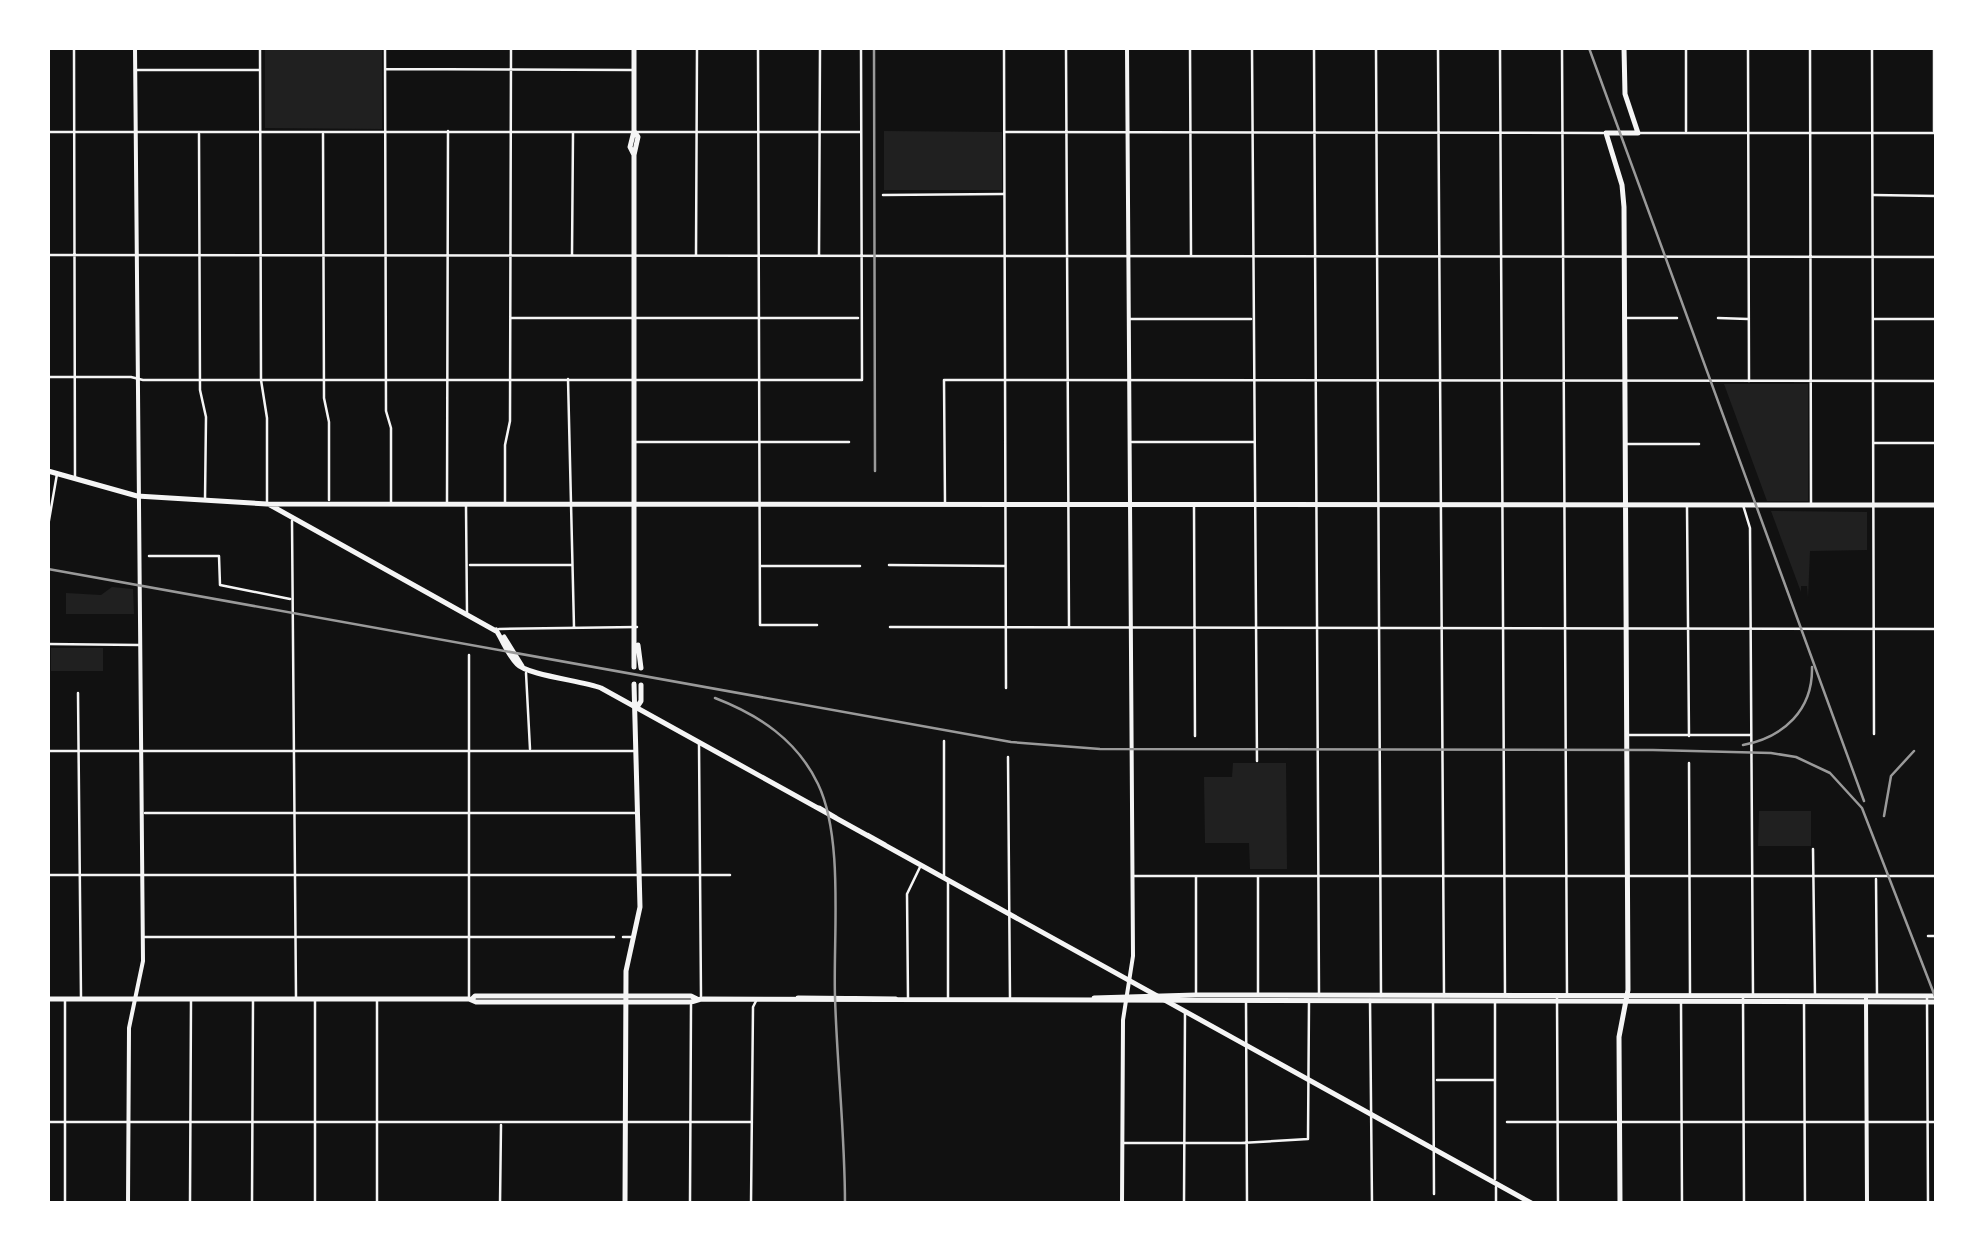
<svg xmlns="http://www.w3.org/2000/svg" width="1984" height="1251" font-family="'Exo 2',sans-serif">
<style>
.green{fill:#202020}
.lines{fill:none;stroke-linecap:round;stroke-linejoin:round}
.minor{stroke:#f5f5f5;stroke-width:2.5}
.tertiary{stroke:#f5f5f5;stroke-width:4}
.secondary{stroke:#f5f5f5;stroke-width:5}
.primary{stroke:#f5f5f5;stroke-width:5}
.rail{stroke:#9a9a9a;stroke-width:2.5}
</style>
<rect width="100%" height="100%" fill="#111"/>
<path class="green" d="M 265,48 L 382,48 L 382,129 L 265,128 Z
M 884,131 L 1002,132 L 1002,190 L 884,190 Z
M 1724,384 L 1808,384 L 1808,501 L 1767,501 Z
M 1771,511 L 1867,512 L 1867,550 L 1810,551 L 1808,598 L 1807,586 L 1801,586 L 1801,592 Z
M 112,587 L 133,589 L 134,614 L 66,614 L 66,593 L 101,595 Z
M 51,648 L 103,648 L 103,671 L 51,671 Z
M 1233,763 L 1286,763 L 1287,869 L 1250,869 L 1249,843 L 1205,843 L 1204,777 L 1232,777 Z
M 1759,811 L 1811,811 L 1811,846 L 1758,846 Z"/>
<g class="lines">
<path class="minor" d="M 74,48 L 75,477
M 260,48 L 261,380 L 267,418 L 267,502
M 385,48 L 386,411 L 391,428 L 391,504
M 758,48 L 760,625 L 817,625
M 1004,48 L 1006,688
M 1066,48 L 1069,626
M 1190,48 L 1191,255
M 1252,48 L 1257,761
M 1314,48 L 1319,996
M 1376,48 L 1381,996
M 1438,48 L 1444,996
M 1500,48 L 1505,996
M 1562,48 L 1567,996
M 1686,48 L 1686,131
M 1748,48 L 1749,381
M 1810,48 L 1811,504
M 1872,48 L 1874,734
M 1934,48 L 1934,131
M 385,69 L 632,70
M 137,70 L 259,70
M 48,132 L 860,132
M 1006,132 L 1603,133
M 1639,133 L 1936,133
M 199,134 L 200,390 L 206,417 L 205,500
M 323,134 L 324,398 L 329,422 L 329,500
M 883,195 L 1003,194
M 1874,195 L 1936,196
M 48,255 L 1936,257
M 572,255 L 573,133
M 696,255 L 697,48
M 819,256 L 820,48
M 511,318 L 858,318
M 1624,318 L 1677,318
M 1718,318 L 1748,319
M 1129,319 L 1251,319
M 1873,319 L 1936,319
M 48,377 L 131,377 L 143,380 L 862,380 L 861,48
M 568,379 L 574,627
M 636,442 L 849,442
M 1132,442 L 1253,442
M 1874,443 L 1936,443
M 1625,444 L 1699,444
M 447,502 L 448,131
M 505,502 L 505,445 L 510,421 L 511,48
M 945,503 L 944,380 L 1936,381
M 1743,505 L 1750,528 L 1753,996
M 1936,505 L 1936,626
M 466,506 L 467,613
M 1194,507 L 1195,736
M 1687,507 L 1689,736
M 292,521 L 296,997
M 48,526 L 57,474
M 149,556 L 219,556 L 220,585 L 290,599
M 470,565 L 572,565
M 889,565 L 1005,566
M 761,566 L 860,566
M 890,627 L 1936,629
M 499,629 L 637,627
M 48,644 L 139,645
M 469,655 L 469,997
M 526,673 L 530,749
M 78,693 L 81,997
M 1628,735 L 1750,735
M 944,741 L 944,876
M 699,744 L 701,996
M 48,751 L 636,751
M 1008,757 L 1010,998
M 1689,763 L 1690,996
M 145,813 L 637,813
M 1813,849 L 1815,996
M 48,875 L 730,875
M 1133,876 L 1936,876
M 1258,877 L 1258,994
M 1876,879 L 1877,995
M 948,881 L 948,998
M 1928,936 L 1936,936
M 145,937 L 614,937
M 623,937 L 633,937
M 1196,994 L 1196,877
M 1557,996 L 1558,1204
M 1743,996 L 1744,1204
M 1927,996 L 1928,1204
M 908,998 L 907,894 L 921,865
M 1246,1000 L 1247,1204
M 1370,1000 L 1372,1204
M 1433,1001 L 1434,1194
M 1495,1002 L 1495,1179
M 1681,1002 L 1682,1204
M 1804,1002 L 1805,1204
M 1437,1080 L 1494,1080
M 48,1122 L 752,1122
M 1507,1122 L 1936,1122
M 1124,1143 L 1241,1143 L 1308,1139 L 1309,1002
M 1496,1187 L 1496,1204
M 65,1204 L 65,1000
M 190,1204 L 191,1000
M 252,1204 L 253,1000
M 315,1204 L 315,1000
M 377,1204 L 377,1000
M 500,1204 L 501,1125
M 690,1204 L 691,1005
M 751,1204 L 753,1007 L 756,1001
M 1184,1204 L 1185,1012"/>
<path class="tertiary" d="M 1866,996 L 1867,1204
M 128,1204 L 129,1028 L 143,961 L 135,48
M 1122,1204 L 1123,1020 L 1133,956 L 1127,48"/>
<path class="secondary" d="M 48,471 L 137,496 L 267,504 L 1936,505
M 270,505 L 496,631
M 496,630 C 503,641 508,655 517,664 C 527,675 583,681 601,688 L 1533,1204
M 504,637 L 522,666
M 819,808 L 836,818
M 867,835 L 885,845
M 1620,1204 L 1619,1037 L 1628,990 L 1624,207 L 1622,185 L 1606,133 L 1638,133 L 1625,94 L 1624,48"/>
<path class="primary" d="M 634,48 L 634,131 L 638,137 L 634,155
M 634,131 L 630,147 L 634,155 L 634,667
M 638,645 L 641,668
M 637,707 L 641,701 L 641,685
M 798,998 L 896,999
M 1094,998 L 1196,995 L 1936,996
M 48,999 L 469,999 L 476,1002 L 691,1002 L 701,999 L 1936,1002
M 472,999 L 475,996 L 691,996 L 697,999
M 625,1204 L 626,971 L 640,907 L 634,684"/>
<path class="rail" d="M 874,48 L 875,471
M 1589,48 L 1864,801
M 48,569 L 1011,742 L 1100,749 L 1653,750 L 1771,753 L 1796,757 L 1830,773 L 1862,808 L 1936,999
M 715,698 C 759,715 797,740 818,784 C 844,838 833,936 835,997 C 837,1066 845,1134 845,1204
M 1743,745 C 1784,737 1813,710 1812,667
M 1884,816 L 1891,776 L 1914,751"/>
</g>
<rect width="1984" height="1251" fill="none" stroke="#ffffff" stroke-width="100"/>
</svg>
